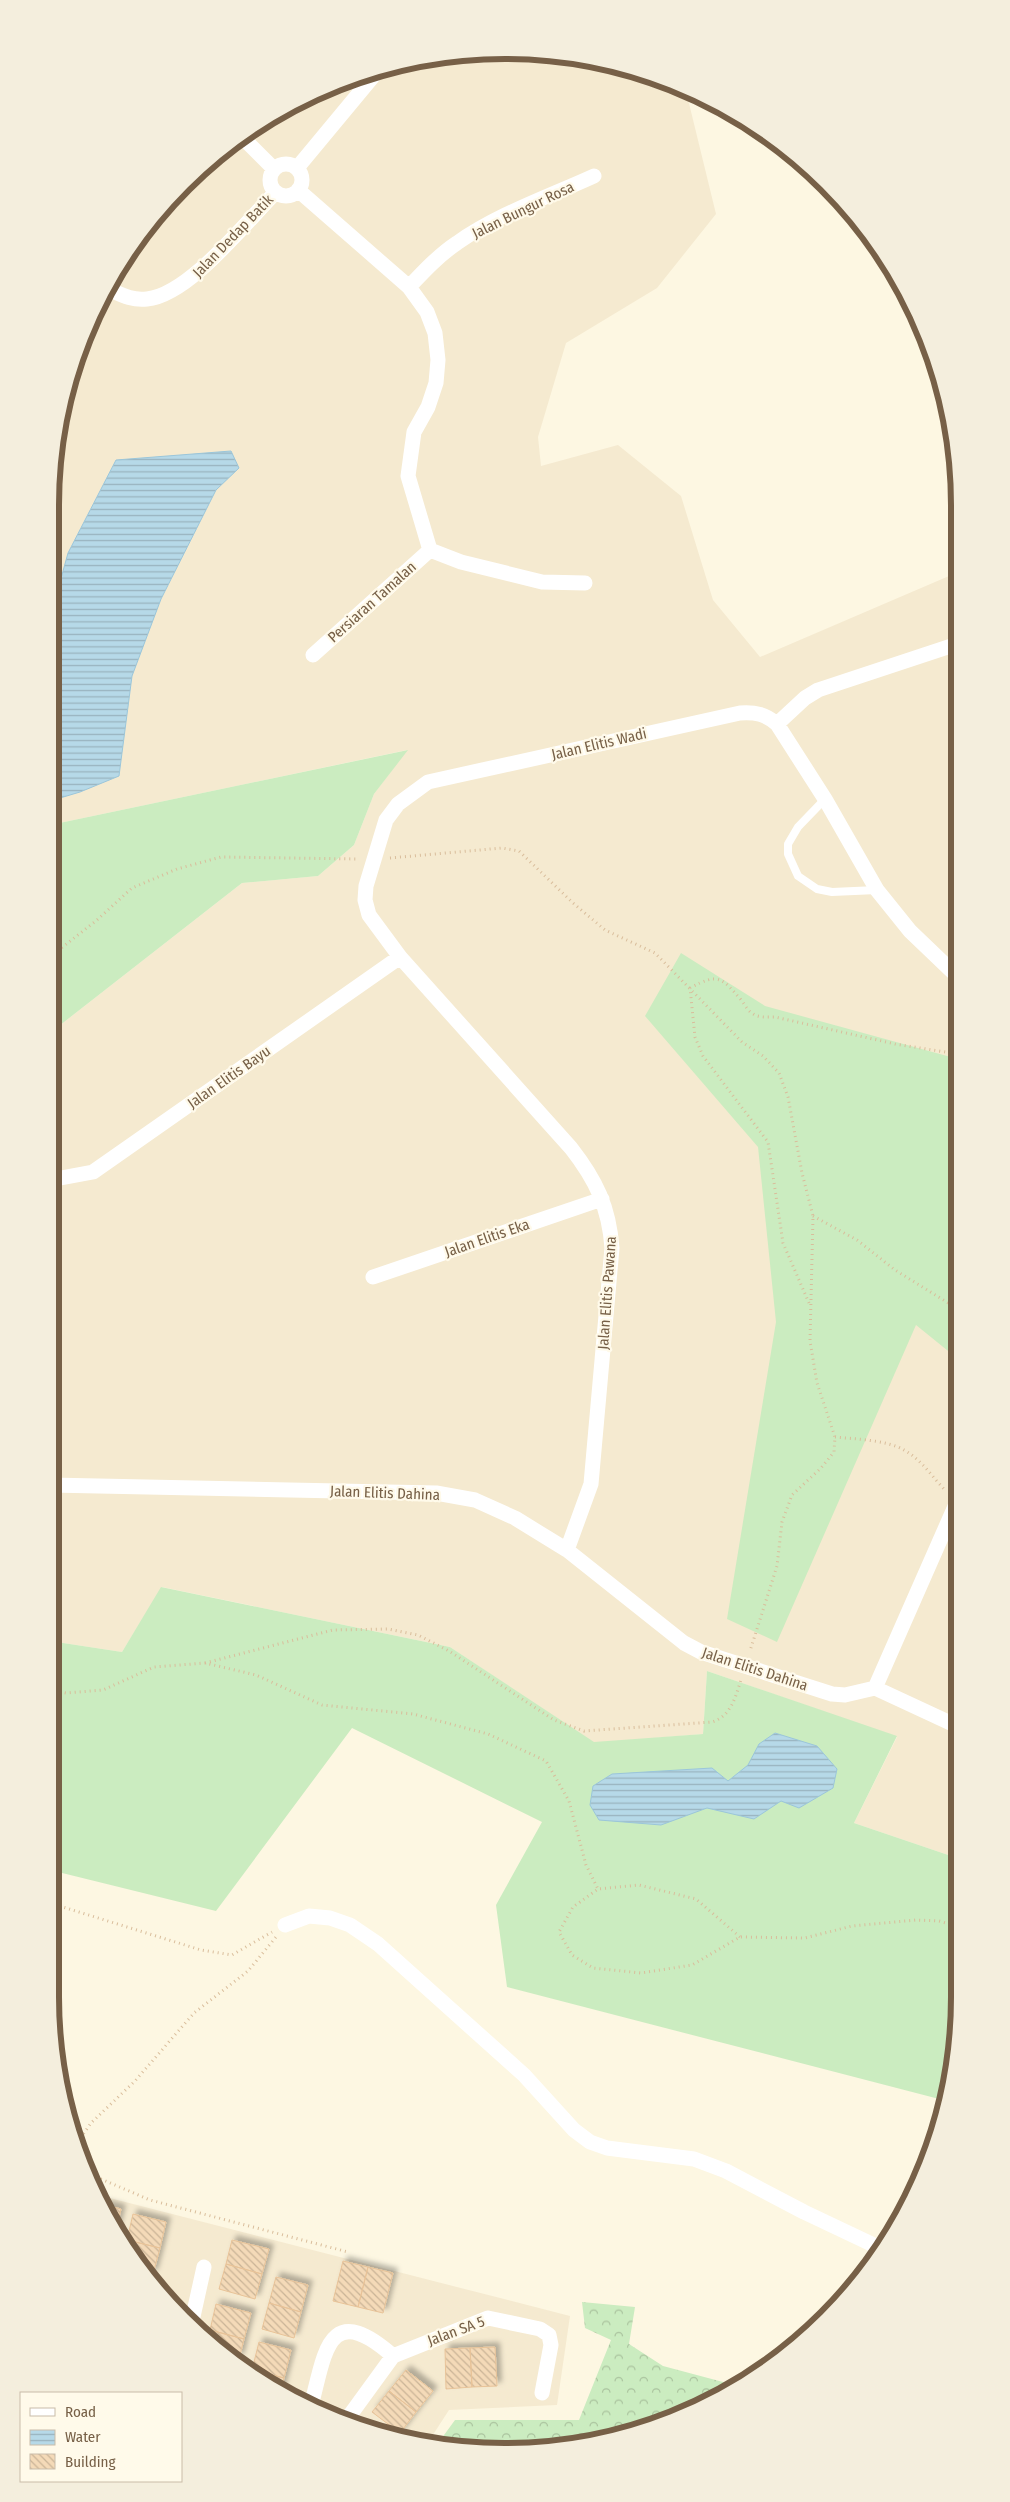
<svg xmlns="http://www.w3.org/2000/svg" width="1010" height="2502" font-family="'Fira Sans Condensed',sans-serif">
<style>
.residential{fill:#f5ead0}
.grass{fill:#cbecc0}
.forest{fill:url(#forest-crowns)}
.water{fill:url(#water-rules);stroke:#9bc6da}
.building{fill:url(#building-back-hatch);stroke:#e8c398;filter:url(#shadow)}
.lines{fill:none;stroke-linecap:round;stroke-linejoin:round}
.path{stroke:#d9bd9b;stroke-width:3;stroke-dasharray:1 4;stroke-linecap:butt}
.lane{stroke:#fff;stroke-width:8}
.street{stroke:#fff;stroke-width:15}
.labels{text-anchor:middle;stroke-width:4.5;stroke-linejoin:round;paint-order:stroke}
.street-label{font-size:15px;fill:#776047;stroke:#fffaea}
.rim{fill:none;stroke:#776047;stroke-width:6}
</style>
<defs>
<pattern id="forest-crowns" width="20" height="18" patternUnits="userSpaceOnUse" patternTransform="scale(1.25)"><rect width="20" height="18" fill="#cbecc0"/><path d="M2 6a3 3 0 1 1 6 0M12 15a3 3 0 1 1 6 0" fill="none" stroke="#aac39e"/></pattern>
<pattern id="water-rules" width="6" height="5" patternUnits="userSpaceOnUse" patternTransform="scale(1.25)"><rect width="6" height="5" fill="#b6d9e8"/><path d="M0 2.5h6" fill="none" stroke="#99b3be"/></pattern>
<pattern id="building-back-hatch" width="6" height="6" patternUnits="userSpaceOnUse" patternTransform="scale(1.25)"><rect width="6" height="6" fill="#f4dab8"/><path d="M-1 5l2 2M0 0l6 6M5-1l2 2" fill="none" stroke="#cab497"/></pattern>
<filter id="shadow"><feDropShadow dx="4.5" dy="-4.5" stdDeviation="2.5" flood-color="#0004"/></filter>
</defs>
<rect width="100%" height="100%" fill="#fdf7e2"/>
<path class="residential" d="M 475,51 L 564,54 L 651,74 L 686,91 L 716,214 L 657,288 L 566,343 L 538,437 L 541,466 L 618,445 L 681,496 L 713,600 L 760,657 L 956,573 L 960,1859 L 854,1823 L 897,1737 L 707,1671 L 703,1734 L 594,1743 L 450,1647 L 162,1587 L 122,1652 L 50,1641 L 50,1033 L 242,883 L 318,876 L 354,845 L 374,794 L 407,750 L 50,825 L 50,505 L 74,359 L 111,278 L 163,205 L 228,144 L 304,97 L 387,66 Z
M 98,2195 L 570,2316 L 557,2405 L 449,2410 L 427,2444 L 359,2428 L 278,2391 L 163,2297 L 111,2224 Z"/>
<path class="grass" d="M 408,750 L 374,794 L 354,845 L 318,876 L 242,883 L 50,1033 L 50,825 Z
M 681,953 L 765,1006 L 958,1059 L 958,1359 L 916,1325 L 777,1642 L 727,1619 L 776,1322 L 758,1147 L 645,1016 Z
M 161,1587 L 450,1647 L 594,1742 L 703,1734 L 707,1671 L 897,1736 L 854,1823 L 960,1859 L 960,1997 L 943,2100 L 507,1987 L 496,1905 L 542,1822 L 352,1728 L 216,1911 L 50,1870 L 50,1641 L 122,1652 Z"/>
<path class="forest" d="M 582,2302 L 635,2307 L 629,2344 L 663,2366 L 738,2386 L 679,2417 L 594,2443 L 445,2448 L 436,2446 L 455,2420 L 579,2420 L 611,2340 L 585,2328 Z"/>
<path class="water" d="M 231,451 L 239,468 L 216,490 L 161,599 L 132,676 L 119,776 L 80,792 L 50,801 L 50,618 L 68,553 L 116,460 Z
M 775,1733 L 817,1746 L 837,1769 L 833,1788 L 799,1808 L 781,1801 L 754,1819 L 707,1808 L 661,1825 L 599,1820 L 590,1805 L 593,1786 L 612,1774 L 712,1768 L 728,1781 L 748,1765 L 759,1744 Z"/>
<path class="building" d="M 102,2204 L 121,2209 L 116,2231 L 111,2224 Z
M 133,2214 L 166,2222 L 160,2248 L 127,2240 Z
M 127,2240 L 160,2248 L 153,2274 L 145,2272 L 126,2245 Z
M 232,2240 L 269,2249 L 262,2274 L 226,2264 Z
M 343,2261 L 368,2267 L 358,2307 L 333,2301 Z
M 226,2264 L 262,2274 L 255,2299 L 219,2289 Z
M 368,2267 L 393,2273 L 383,2313 L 358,2307 Z
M 276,2277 L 308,2285 L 301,2312 L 269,2303 Z
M 269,2303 L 301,2312 L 294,2338 L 262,2329 Z
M 216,2304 L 251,2313 L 244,2339 L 210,2330 Z
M 210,2330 L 244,2339 L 239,2359 L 209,2334 Z
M 259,2342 L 291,2350 L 284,2378 L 252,2370 Z
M 495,2347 L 497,2386 L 472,2387 L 470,2348 Z
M 470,2348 L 472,2387 L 446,2389 L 445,2349 Z
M 252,2370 L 284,2378 L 280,2392 L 278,2391 Z
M 406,2370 L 433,2391 L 416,2412 L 389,2391 Z
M 389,2391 L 416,2412 L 400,2433 L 372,2412 Z"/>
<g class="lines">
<path class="path" d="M 390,858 L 502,848 L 519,851 L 573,903 L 605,930 L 655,953 L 742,1042 L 763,1056 L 779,1073 L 788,1097 L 802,1173 L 813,1216 L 810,1341 L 817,1383 L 835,1437 L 834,1452 L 821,1468 L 792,1495 L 782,1522 L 777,1566 L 750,1651
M 50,957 L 97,920 L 132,888 L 177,869 L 221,857 L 358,859
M 813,1216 L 857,1240 L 895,1270 L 958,1309
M 809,1303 L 783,1243 L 768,1142 L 703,1056 L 695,1037 L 690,988 C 719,972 722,978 742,1001 C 745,1005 748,1011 752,1013 C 758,1018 767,1017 775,1017 L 895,1044 L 958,1054
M 835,1437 C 855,1439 887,1440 904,1450 C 921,1459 933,1478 946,1491
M 205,1663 L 333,1630 L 388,1629 L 418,1635 L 449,1651 L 554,1720 L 584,1731 L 712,1722 C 731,1716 735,1698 741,1680
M 50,1690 L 66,1693 L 103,1690 L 154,1667 L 205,1663 L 256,1675 L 322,1705 L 413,1714 L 488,1734 L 546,1761 L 569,1801 L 586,1865 L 598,1889
M 50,1903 L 201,1950 L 232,1955 L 272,1932
M 740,1937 L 696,1899 L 639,1885 L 598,1889 L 573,1907 L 559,1932 L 572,1955 L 593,1968 L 641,1973 L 692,1965 L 740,1937 L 805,1938 L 852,1926 L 916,1920 L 939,1921 L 960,1927
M 75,2146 L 91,2123 L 135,2081 L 194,2013 L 248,1971 L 276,1937
M 87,2173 L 150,2200 L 348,2252"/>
<path class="lane" d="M 825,799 L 798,827 L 788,844 L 788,854 L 798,876 L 817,889 L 832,892 L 877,890"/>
<path class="street" d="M 241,136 L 274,169
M270 180a16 16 0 1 1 32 0a16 16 0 1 1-32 0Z
M 297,168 L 380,68
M 298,190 L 409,287 L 427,312 L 435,333 L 438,360 L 436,383 L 428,407 L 414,432 L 408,476 L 430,550
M 409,287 C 424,271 439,255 457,243 C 498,214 548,197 594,176
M 106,288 C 120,294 131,301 147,299 C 189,295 246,222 276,192
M 430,550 L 461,562 L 542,582 L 585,583
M 313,655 L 430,550
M 777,724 L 825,799 L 877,890 L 910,931 L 957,976
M 50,1180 L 93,1172 L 400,957
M 373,1277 L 602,1199
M 50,1485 L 436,1493 L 475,1500 L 515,1518 L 567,1550 L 684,1643 L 701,1652 L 832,1694 L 845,1695 L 875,1688
M 567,1550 L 591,1484 L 612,1248 C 609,1207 596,1180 571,1148 L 400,957 L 369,915 L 365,900 L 366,886 L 386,820 L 398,804 L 428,782 L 740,713 C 756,712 765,714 777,724 L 805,698 L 818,690 L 957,644
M 875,1688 L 956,1504
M 875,1688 L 959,1727
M 285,1925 L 309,1916 L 330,1918 L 350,1925 L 378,1944 L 524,2075 L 574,2130 L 590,2142 L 607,2148 L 694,2159 L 726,2171 L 804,2212 L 880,2248
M 192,2321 L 204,2267
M 311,2406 C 325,2353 328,2299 393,2356
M 345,2422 L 393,2356 L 488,2318 L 540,2329 L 549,2335 L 551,2345 L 542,2393"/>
</g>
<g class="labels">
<g class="street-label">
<text transform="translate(523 210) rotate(-26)" y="5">Jalan Bungur Rosa</text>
<text transform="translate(233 236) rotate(-46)" y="5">Jalan Dedap Batik</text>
<text transform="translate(372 602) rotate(-42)" y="5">Persiaran Tamalan</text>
<text transform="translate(599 744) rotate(-13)" y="5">Jalan Elitis Wadi</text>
<text transform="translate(229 1077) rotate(-35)" y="5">Jalan Elitis Bayu</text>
<text transform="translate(487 1238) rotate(-19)" y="5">Jalan Elitis Eka</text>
<text transform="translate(607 1293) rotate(-86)" y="5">Jalan Elitis Pawana</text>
<text transform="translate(385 1493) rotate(2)" y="5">Jalan Elitis Dahina</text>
<text transform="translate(755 1669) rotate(18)" y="5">Jalan Elitis Dahina</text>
<text transform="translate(456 2331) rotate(-20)" y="5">Jalan SA 5</text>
</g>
</g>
<path d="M0 0H1010V2502H0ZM505 59H505A446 446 0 0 1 951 505V1997A446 446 0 0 1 505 2443H505A446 446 0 0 1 59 1997V505A446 446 0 0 1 505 59Z" fill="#f4eedd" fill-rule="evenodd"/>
<path class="rim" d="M505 59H505A446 446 0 0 1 951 505V1997A446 446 0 0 1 505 2443H505A446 446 0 0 1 59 1997V505A446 446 0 0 1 505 59Z"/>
<rect x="20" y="2392" width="162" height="90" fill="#fffaea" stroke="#c9bca9"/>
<rect x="30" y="2408" width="25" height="8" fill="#ffffff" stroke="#c9bca9"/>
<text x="65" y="2417" font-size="15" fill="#776047">Road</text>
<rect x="30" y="2430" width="25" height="15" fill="url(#water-rules)" stroke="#c9bca9"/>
<text x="65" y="2442" font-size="15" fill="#776047">Water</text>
<rect x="30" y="2454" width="25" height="15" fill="url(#building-back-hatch)" stroke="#c9bca9"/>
<text x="65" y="2467" font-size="15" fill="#776047">Building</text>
</svg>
